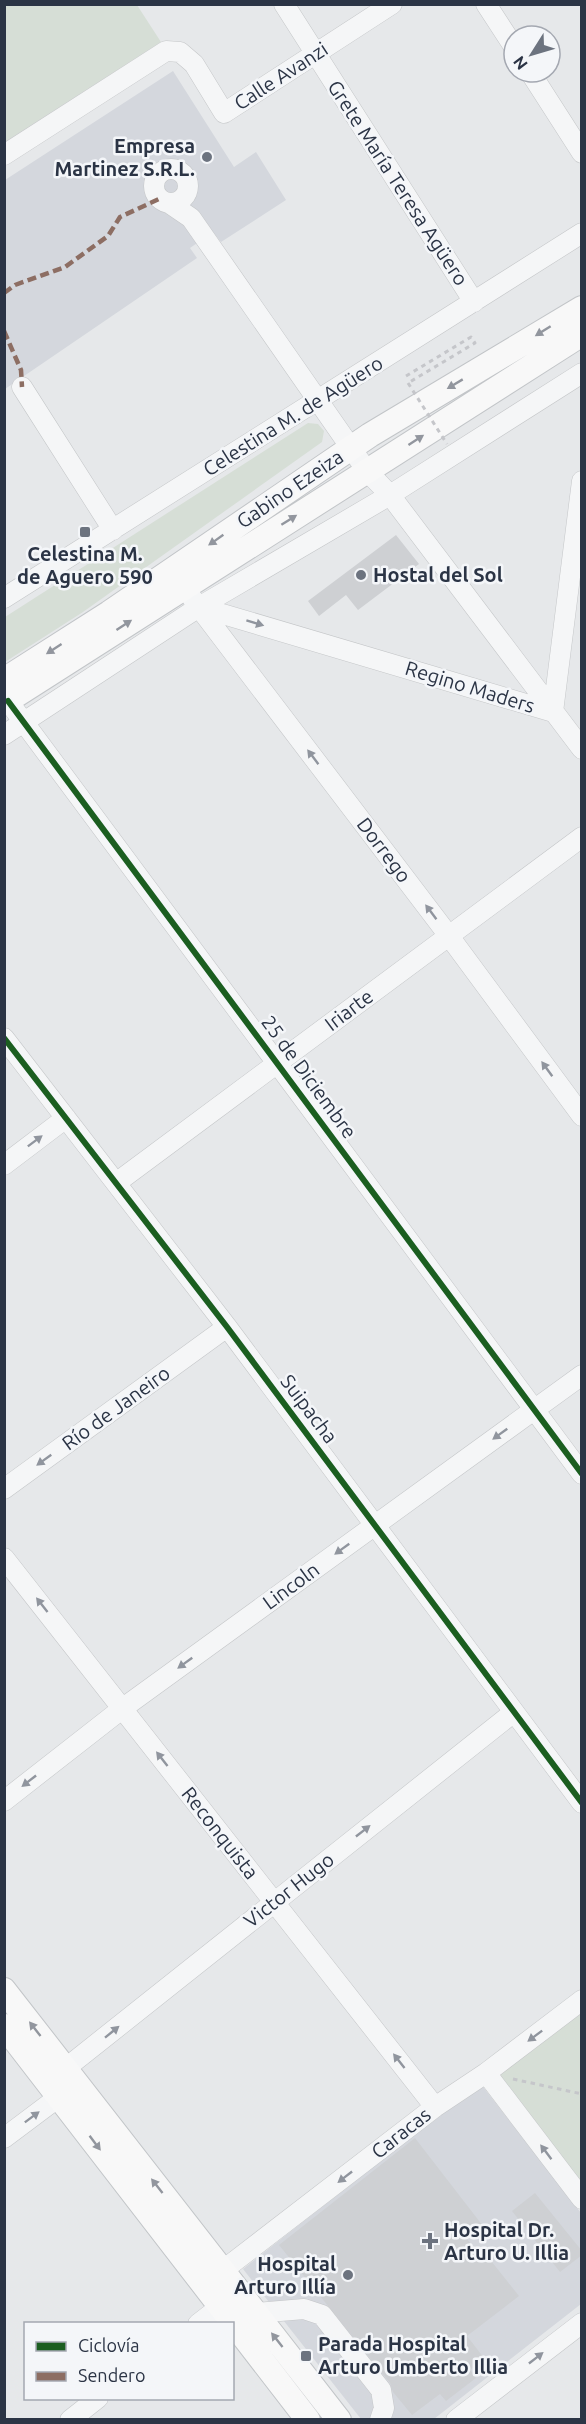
<svg xmlns="http://www.w3.org/2000/svg" width="586" height="2424" font-family="Ubuntu,sans-serif">
<style>
.built{fill:#d4d7dd}
.green{fill:#d6ded6}
.building{fill:#ced0d3}
.lines{fill:none;stroke-linecap:round;stroke-linejoin:round}
.minor-casing{stroke:#c4c6c8;stroke-width:21}
.major-casing{stroke:#c2c5c8;stroke-width:26}
.path{stroke:#c5c6ca;stroke-width:3;stroke-dasharray:4.5 4.5;stroke-linecap:butt}
.minor{stroke:#f5f6f7;stroke-width:20}
.major{stroke:#f8f8f8;stroke-width:24}
.path-bridge{stroke:#c5c6ca;stroke-width:3;stroke-dasharray:4.5 4.5;stroke-linecap:butt}
.quiet{stroke:#8d6e63;stroke-width:4.5;stroke-dasharray:9 4.5;stroke-linecap:butt}
.cycleway-casing{stroke:#f4f6f9;stroke-width:10}
.cycleway{stroke:#1b5e20;stroke-width:6}
.oneway{fill:#92969e}
.oneway2{fill:#90959e}
.poi-dot{fill:#6c737f;stroke:#f4f6f9;stroke-width:2}
.labels{text-anchor:middle;stroke-width:5;stroke-linejoin:round;paint-order:stroke}
.street-label{font-size:20px;fill:#2b3445;stroke:#f4f6f9}
.poi-label{font-size:20px;font-weight:bold;fill:#2b3445;stroke:#f4f6f9;text-anchor:start}
</style>
<rect width="100%" height="100%" fill="#e6e8ea"/>
<path class="built" d="M 173,71 L 234,167 L 256,152 L 286,200 L 221,242 L 213,232 L 190,248 L 197,258 L 5,389 L 5,180 Z
M 480,2083 L 581,2213 L 581,2304 L 434,2419 L 361,2419 L 243,2269 Z"/>
<path class="green" d="M 5,4 L 137,5 L 161,42 L 5,142 Z
M 308,423 L 318,424 L 324,431 L 322,442 L 83,612 L 5,662 L 5,617 Z
M 581,2000 L 581,2199 L 486,2073 Z"/>
<path class="building" d="M 396,535 L 419,564 L 358,610 L 346,595 L 319,616 L 308,601 Z
M 415,2138 L 483,2226 L 467,2239 L 484,2260 L 488,2257 L 519,2296 L 467,2336 L 484,2358 L 470,2370 L 476,2378 L 446,2401 L 440,2394 L 412,2415 L 393,2392 L 390,2383 L 279,2245 Z
M 535,2193 L 582,2251 L 582,2255 L 560,2272 L 512,2211 Z"/>
<g class="lines">
<g class="minor-casing">
<path id="minor" d="M 284,4 L 474,302
M 486,4 L 514,47
M 530,72 L 582,153
M 4,155 L 166,51 L 180,52 L 194,64 L 224,113 L 392,4
M154 186a17 17 0 1 1 34 0a17 17 0 1 1-34 0Z
M 169,203 L 191,218 L 367,471 L 390,495 L 582,749
M 22,387 L 113,530
M 4,598 L 582,233
M 192,598 L 449,936 L 582,1116
M 199,607 L 553,712 L 582,481
M 8,701 L 582,1474
M 4,735 L 199,607 L 390,495 L 582,373
M 4,1038 L 227,1327 L 582,1803
M 4,1165 L 66,1118
M 116,1183 L 582,837
M 4,1489 L 227,1327
M 4,1558 L 435,2107
M 4,1801 L 123,1708 L 582,1375
M 66,2068 L 514,1712
M 486,2073 L 582,2199
M 4,2138 L 60,2096
M 222,2271 L 435,2107 L 486,2073 L 582,2000
M 256,2313 L 304,2309 L 322,2315 L 381,2390 L 384,2408 L 380,2420
M 198,2324 L 220,2307
M 70,2420 L 98,2398
M 456,2420 L 582,2323"/>
</g>
<g class="major-casing">
<path id="major" d="M 4,680 L 109,613 L 370,435 L 582,308
M 4,703 L 582,334
M 4,1990 L 339,2420
M 4,2026 L 308,2420"/>
</g>
<path class="path" d="M 406,376 L 471,337 L 475,343 L 408,383
M 513,2079 L 582,2094
M 329,2374 L 340,2365"/>
<use href="#minor" class="minor"/>
<use href="#major" class="major"/>
<path class="path-bridge" d="M 408,383 L 447,444"/>
<path class="quiet" d="M 4,293 L 15,285 L 65,267 L 108,236 L 120,217 L 159,199
M 4,331 L 21,370 L 22,387"/>
<g class="cycleway-casing">
<path id="cycleway" d="M 8,701 L 582,1474
M 4,1038 L 227,1327 L 582,1803"/>
</g>
<use href="#cycleway" class="cycleway"/>
</g>
<defs><path id="oneway-solid" d="M-6-.8H1V-3.2L6.5 0L1 3.2V.8H-6Z" transform="scale(1.5)"/></defs>
<g class="oneway">
<use href="#oneway-solid" transform="translate(543 331) rotate(148)"/>
<use href="#oneway-solid" transform="translate(455 384) rotate(149)"/>
<use href="#oneway-solid" transform="translate(416 440) rotate(-33)"/>
<use href="#oneway-solid" transform="translate(289 520) rotate(-32)"/>
<use href="#oneway-solid" transform="translate(216 540) rotate(145)"/>
<use href="#oneway-solid" transform="translate(124 625) rotate(-33)"/>
<use href="#oneway-solid" transform="translate(54 649) rotate(147)"/>
<use href="#oneway-solid" transform="translate(35 2029) rotate(-128)"/>
<use href="#oneway-solid" transform="translate(95 2143) rotate(53)"/>
<use href="#oneway-solid" transform="translate(157 2186) rotate(-128)"/>
<use href="#oneway-solid" transform="translate(277 2340) rotate(-128)"/>
</g>
<g class="oneway2">
<use href="#oneway-solid" transform="translate(255 623) rotate(17)"/>
<use href="#oneway-solid" transform="translate(313 757) rotate(-127)"/>
<use href="#oneway-solid" transform="translate(431 912) rotate(-127)"/>
<use href="#oneway-solid" transform="translate(547 1069) rotate(-126)"/>
<use href="#oneway-solid" transform="translate(35 1141) rotate(-37)"/>
<use href="#oneway-solid" transform="translate(500 1434) rotate(144)"/>
<use href="#oneway-solid" transform="translate(44 1460) rotate(144)"/>
<use href="#oneway-solid" transform="translate(342 1549) rotate(144)"/>
<use href="#oneway-solid" transform="translate(42 1605) rotate(-128)"/>
<use href="#oneway-solid" transform="translate(185 1663) rotate(144)"/>
<use href="#oneway-solid" transform="translate(162 1759) rotate(-128)"/>
<use href="#oneway-solid" transform="translate(29 1781) rotate(142)"/>
<use href="#oneway-solid" transform="translate(363 1831) rotate(-38)"/>
<use href="#oneway-solid" transform="translate(112 2032) rotate(-39)"/>
<use href="#oneway-solid" transform="translate(535 2036) rotate(143)"/>
<use href="#oneway-solid" transform="translate(399 2061) rotate(-128)"/>
<use href="#oneway-solid" transform="translate(32 2117) rotate(-37)"/>
<use href="#oneway-solid" transform="translate(546 2152) rotate(-127)"/>
<use href="#oneway-solid" transform="translate(345 2177) rotate(142)"/>
<use href="#oneway-solid" transform="translate(536 2358) rotate(-38)"/>
</g>
<g class="poi-dot">
<circle cx="207" cy="157" r="6"/>
<rect x="79" y="526" width="12" height="12" rx="3"/>
<circle cx="361" cy="575" r="6"/>
<path d="M427 2232h6v6h6v6h-6v6h-6v-6h-6v-6h6z"/>
<circle cx="348" cy="2275" r="6"/>
<rect x="300" y="2350" width="12" height="12" rx="3"/>
</g>
<g class="labels">
<g class="street-label">
<text transform="translate(281 76) rotate(-33)" y="7">Calle Avanzi</text>
<text transform="translate(398 183) rotate(57)" y="7">Grete María Teresa Agüero</text>
<text transform="translate(293 416) rotate(-32)" y="7">Celestina M. de Agüero</text>
<text transform="translate(290 489) rotate(-34)" y="7">Gabino Ezeiza</text>
<text transform="translate(470 687) rotate(17)" y="7">Regino Maders</text>
<text transform="translate(384 850) rotate(53)" y="7">Dorrego</text>
<text transform="translate(349 1010) rotate(-37)" y="7">Iriarte</text>
<text transform="translate(309 1077) rotate(54)" y="7">25 de Diciembre</text>
<text transform="translate(116 1408) rotate(-36)" y="7">Río de Janeiro</text>
<text transform="translate(309 1409) rotate(53)" y="7">Suipacha</text>
<text transform="translate(291 1586) rotate(-36)" y="7">Lincoln</text>
<text transform="translate(220 1833) rotate(52)" y="7">Reconquista</text>
<text transform="translate(289 1890) rotate(-38)" y="7">Victor Hugo</text>
<text transform="translate(401 2133) rotate(-38)" y="7">Caracas</text>
</g>
<g class="poi-label">
<text x="195" y="153" text-anchor="end">Empresa<tspan x="195" dy="23">Martinez S.R.L.</tspan></text>
<text x="85" y="561" text-anchor="middle">Celestina M.<tspan x="85" dy="23">de Aguero 590</tspan></text>
<text x="373" y="582">Hostal del Sol</text>
<text x="444" y="2237">Hospital Dr.<tspan x="444" dy="23">Arturo U. Illia</tspan></text>
<text x="336" y="2271" text-anchor="end">Hospital<tspan x="336" dy="23">Arturo Illía</tspan></text>
<text x="318" y="2351">Parada Hospital<tspan x="318" dy="23">Arturo Umberto Illia</tspan></text>
</g>
</g>
<rect width="586" height="2424" fill="none" stroke="#2b3445" stroke-width="12"/>
<rect x="24" y="2322" width="210" height="78" fill="#f4f6f9" stroke="#a4a8b1" stroke-width="1.5"/>
<rect x="36" y="2342" width="30" height="9" fill="#1b5e20" stroke="#a4a8b1" stroke-width="1.5"/>
<text x="78" y="2352" font-size="18" fill="#2b3445">Ciclovía</text>
<rect x="36" y="2372" width="30" height="9" fill="#8d6e63" stroke="#a4a8b1" stroke-width="1.5"/>
<text x="78" y="2382" font-size="18" fill="#2b3445">Sendero</text>
<g transform="translate(532 54) rotate(233)"><circle r="28" fill="#f4f6f9" stroke="#a4a8b1" stroke-width="1.5"/>
<path d="M0-4.5L10 22L0 15L-10 22Z" fill="#6c737f"/>
<text y="-9" font-size="16" font-weight="bold" text-anchor="middle" fill="#2b3445">N</text>
</g>
</svg>
